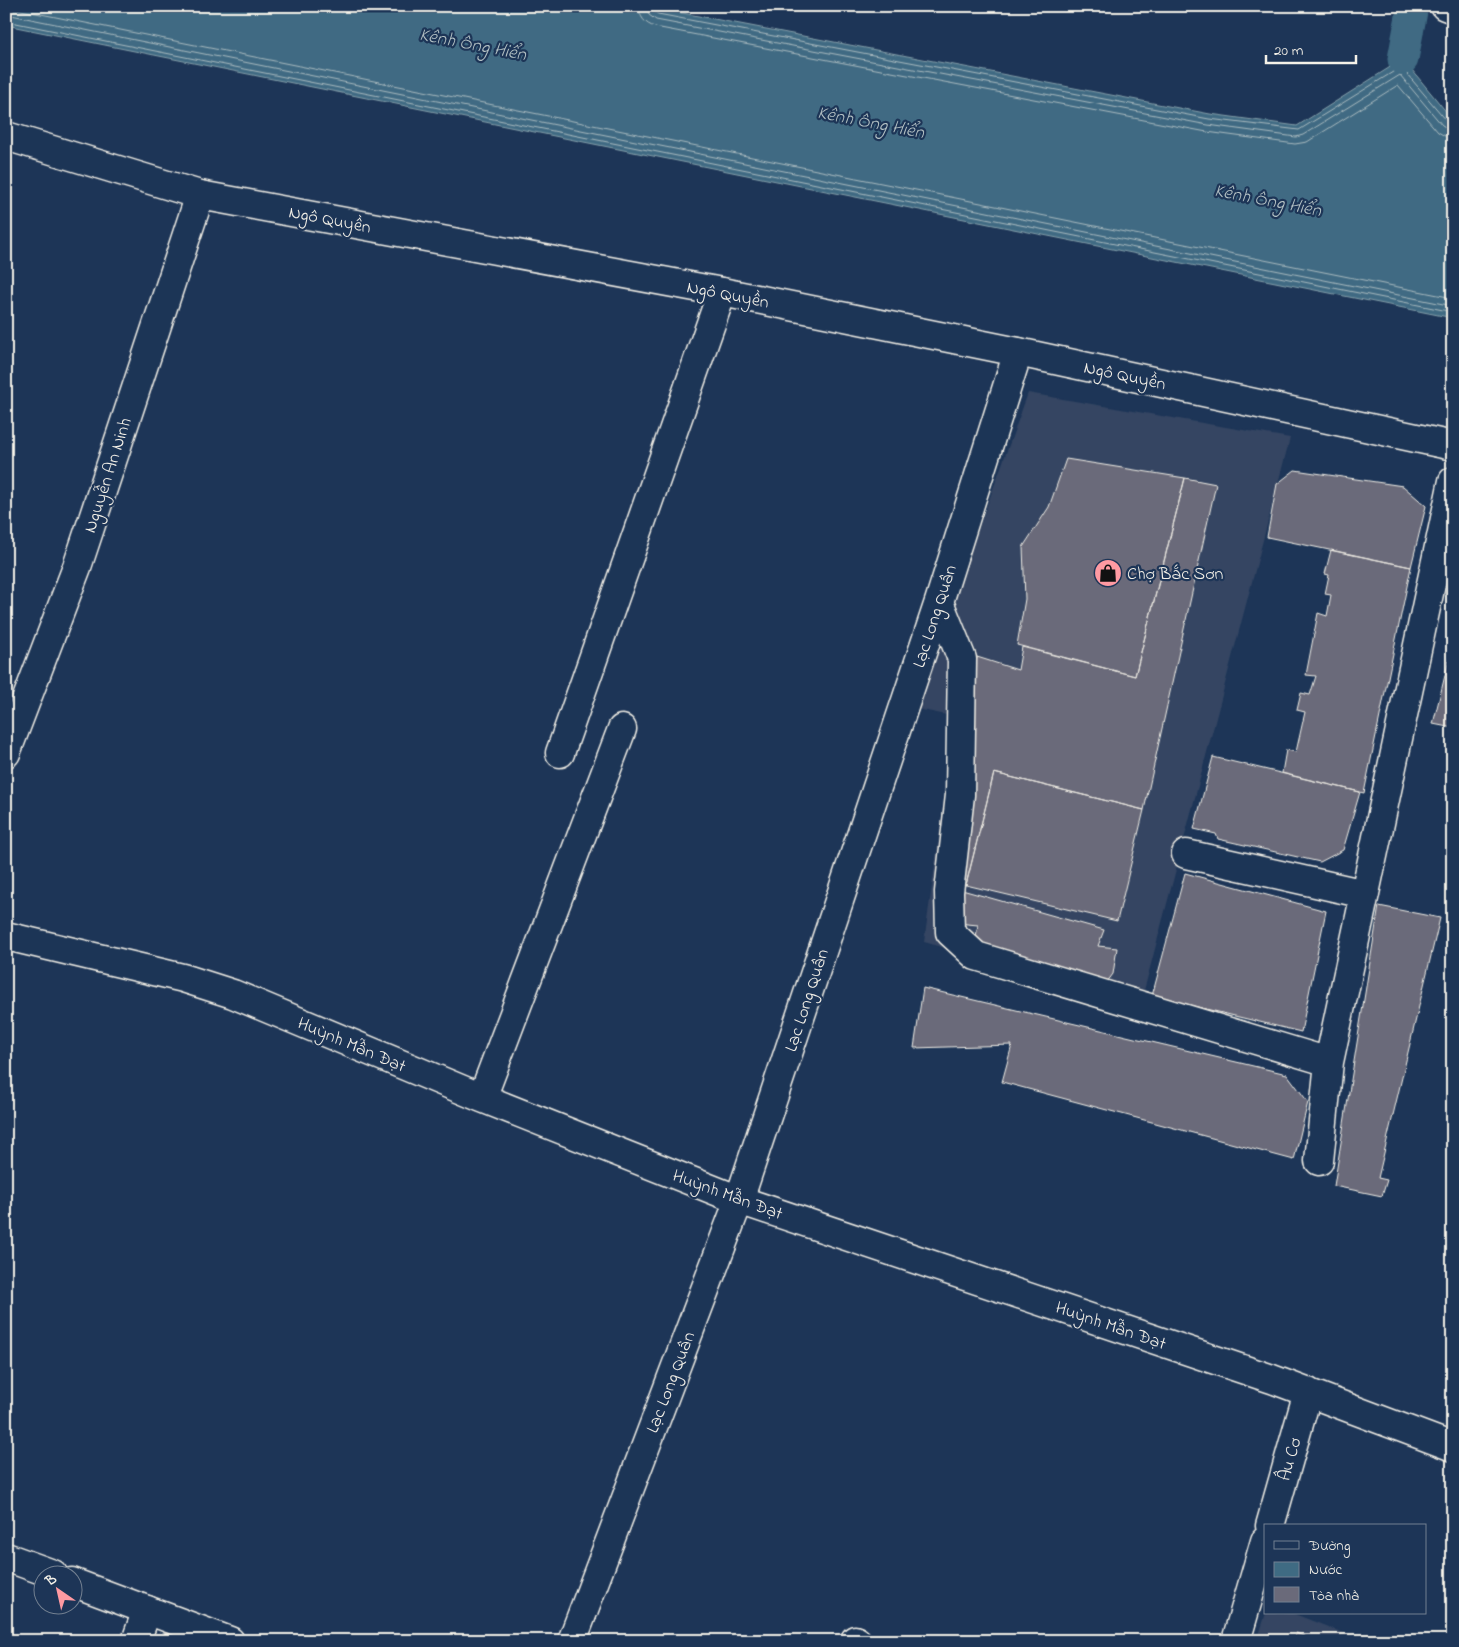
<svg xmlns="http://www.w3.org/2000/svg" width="1459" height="1647" font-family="'Indie Flower',sans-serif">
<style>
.built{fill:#344562}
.water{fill:#3f6b83;stroke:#87a1ab}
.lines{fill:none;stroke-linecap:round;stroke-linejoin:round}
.shore{stroke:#acbbc0;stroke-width:1}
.canal{stroke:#3f6b83;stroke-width:31}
.building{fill:#6a6a7a;stroke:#f4f1e8}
.minor-casing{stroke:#f4f1e8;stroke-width:31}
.major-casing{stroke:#f4f1e8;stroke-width:31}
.minor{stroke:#1d3557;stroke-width:28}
.major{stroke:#1d3557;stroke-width:28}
.labels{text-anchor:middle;stroke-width:4.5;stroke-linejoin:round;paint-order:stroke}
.street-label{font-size:18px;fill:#f4f1e8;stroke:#1d3557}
.poi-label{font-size:18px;fill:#f4f1e8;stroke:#1d3557;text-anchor:start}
.water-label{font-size:19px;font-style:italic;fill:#b5c2c5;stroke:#1d3557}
</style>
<rect width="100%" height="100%" fill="#1d3557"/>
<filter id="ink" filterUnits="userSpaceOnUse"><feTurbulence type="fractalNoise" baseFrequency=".02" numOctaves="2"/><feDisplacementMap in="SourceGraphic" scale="10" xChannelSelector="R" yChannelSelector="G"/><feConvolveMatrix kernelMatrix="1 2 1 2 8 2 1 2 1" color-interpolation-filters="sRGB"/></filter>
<g filter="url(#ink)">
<path class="built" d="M 1028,393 L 1290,438 L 1141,1002 L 924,942 L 956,717 L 913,708 Z
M 1266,1613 L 1292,1613 L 1364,1641 L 1257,1641 Z"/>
<path class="water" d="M 6,6 L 646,6 L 1210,114 L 1297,126 L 1403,59 L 1453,120 L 1453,318 L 6,25 Z"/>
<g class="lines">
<path class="shore" d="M 639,6 C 639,17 645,24 655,27 L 1207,132 L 1295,144 L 1307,142 L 1398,85 L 1438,132 L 1445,136 L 1453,137
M 646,6 L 649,15 L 656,20 L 1208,125 L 1296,137 L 1303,135 L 1400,75 L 1442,125 L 1447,128 L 1453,129
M 653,6 L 653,11 L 658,14 L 1209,119 L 1299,130 L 1401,67 L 1447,121 L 1453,123
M 6,7 L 1453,298
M 6,14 L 1453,306
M 6,21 L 1453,312"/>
<path class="canal" d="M 1403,59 L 1413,6"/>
</g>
<path class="building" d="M 1066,459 L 1185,478 L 1135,676 L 1017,645 L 1025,599 L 1023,547 L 1049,507 Z
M 1295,470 L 1403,486 L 1426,506 L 1411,567 L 1267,537 L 1277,484 Z
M 1185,478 L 1216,484 L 1144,810 L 994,773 L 966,885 L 942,884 L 977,657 L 1018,670 L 1022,647 L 1135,676 Z
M 1331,550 L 1411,567 L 1364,793 L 1282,773 L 1286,750 L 1296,752 L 1305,712 L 1297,710 L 1301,693 L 1310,695 L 1316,676 L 1306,675 L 1318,613 L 1327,616 L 1331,595 L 1325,594 L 1329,575 L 1325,574 Z
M 1453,643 L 1453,728 L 1433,724 Z
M 1213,757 L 1360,792 L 1343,850 L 1320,862 L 1218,839 L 1216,834 L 1194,829 Z
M 994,773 L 1144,810 L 1117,921 L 966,885 Z
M 1185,873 L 1326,911 L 1301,1032 L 1152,996 Z
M 962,890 L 1104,930 L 1098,946 L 1117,948 L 1113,974 L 1104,986 L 973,955 L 978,925 L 957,923 Z
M 1379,906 L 1440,918 L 1378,1178 L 1387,1180 L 1382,1196 L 1334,1186 Z
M 923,988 L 1287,1074 L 1308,1102 L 1294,1160 L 1002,1082 L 1012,1045 L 914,1048 Z
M 1296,1633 L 1316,1641 L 1293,1641 Z"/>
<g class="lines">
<g class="minor-casing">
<path id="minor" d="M 1445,6 L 1453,9
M 939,602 L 962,659 L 960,795 L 949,892 L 950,932 L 976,956 L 1329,1062
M 6,753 L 77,567 L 200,195
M 560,753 L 722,292
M 1186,854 L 1365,894
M 6,936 L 183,978 L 233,994 L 482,1098 L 739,1200 L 1272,1379 L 1453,1447
M 482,1098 L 622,729
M 1319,1161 L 1329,1062 L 1453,481
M 1270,1526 L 1308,1392
M 855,1640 L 857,1641
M 136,1641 L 147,1610
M 572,1641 L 739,1200 L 939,602 L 1018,352
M 1236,1641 L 1265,1541"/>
</g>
<g class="major-casing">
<path id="major" d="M 6,136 L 200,195 L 722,292 L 1018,352 L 1453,446
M 6,1557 L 53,1574
M 72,1582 L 230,1641"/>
</g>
<use href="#minor" class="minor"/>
<use href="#major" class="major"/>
</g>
</g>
<defs>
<g id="shop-disc" transform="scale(1.4375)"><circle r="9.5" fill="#ff9aa2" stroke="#1d3557"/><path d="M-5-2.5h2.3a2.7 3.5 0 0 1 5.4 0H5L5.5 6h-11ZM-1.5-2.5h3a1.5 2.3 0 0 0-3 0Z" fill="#111"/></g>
</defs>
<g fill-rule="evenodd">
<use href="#shop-disc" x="1108" y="573"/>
</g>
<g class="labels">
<g class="street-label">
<text transform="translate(330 219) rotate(11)" y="6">Ngô Quyền</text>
<text transform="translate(728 294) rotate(11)" y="6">Ngô Quyền</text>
<text transform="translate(1125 375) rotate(12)" y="6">Ngô Quyền</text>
<text transform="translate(107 475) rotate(-72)" y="6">Nguyễn An Ninh</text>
<text transform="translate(934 616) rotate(-72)" y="6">Lạc Long Quân</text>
<text transform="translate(806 1000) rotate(-72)" y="6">Lạc Long Quân</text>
<text transform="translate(352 1044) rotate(23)" y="6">Huỳnh Mẫn Đạt</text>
<text transform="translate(728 1194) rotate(20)" y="6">Huỳnh Mẫn Đạt</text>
<text transform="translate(1111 1325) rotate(19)" y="6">Huỳnh Mẫn Đạt</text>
<text transform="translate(670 1382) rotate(-69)" y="6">Lạc Long Quân</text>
<text transform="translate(1289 1459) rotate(-74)" y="6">Âu Cơ</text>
</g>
<g class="poi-label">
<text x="1127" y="579">Chợ Bắc Sơn</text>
</g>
<g class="water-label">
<text transform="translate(473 43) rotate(11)" y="7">Kênh Ông Hiển</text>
<text transform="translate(871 121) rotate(11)" y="7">Kênh Ông Hiển</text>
<text transform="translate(1268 199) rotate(11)" y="7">Kênh Ông Hiển</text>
</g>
</g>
<rect width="1459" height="1647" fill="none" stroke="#1d3557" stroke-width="25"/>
<rect x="12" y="12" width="1434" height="1622" fill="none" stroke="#f4f1e8" stroke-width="2" filter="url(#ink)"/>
<rect x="1264" y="1524" width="162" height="90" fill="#1d3557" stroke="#738091"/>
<rect x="1274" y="1541" width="25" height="8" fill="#1d3557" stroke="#738091"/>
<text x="1309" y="1550" font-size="15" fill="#f4f1e8">Đường</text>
<rect x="1274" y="1562" width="25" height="15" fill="#3f6b83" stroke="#738091"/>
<text x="1309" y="1574" font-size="15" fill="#f4f1e8">Nước</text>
<rect x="1274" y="1587" width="25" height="15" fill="#6a6a7a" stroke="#738091"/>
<text x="1309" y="1600" font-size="15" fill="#f4f1e8">Tòa nhà</text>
<g transform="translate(58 1590) rotate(326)"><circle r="24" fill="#1d3557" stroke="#738091"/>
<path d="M0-4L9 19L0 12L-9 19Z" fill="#ff9aa2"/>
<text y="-8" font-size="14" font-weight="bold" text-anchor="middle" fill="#f4f1e8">B</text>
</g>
<path d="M1266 55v8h90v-8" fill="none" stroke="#f4f1e8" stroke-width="2.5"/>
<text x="1274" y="55" font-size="15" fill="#f4f1e8" stroke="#1d3557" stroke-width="4" paint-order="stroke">20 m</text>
</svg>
